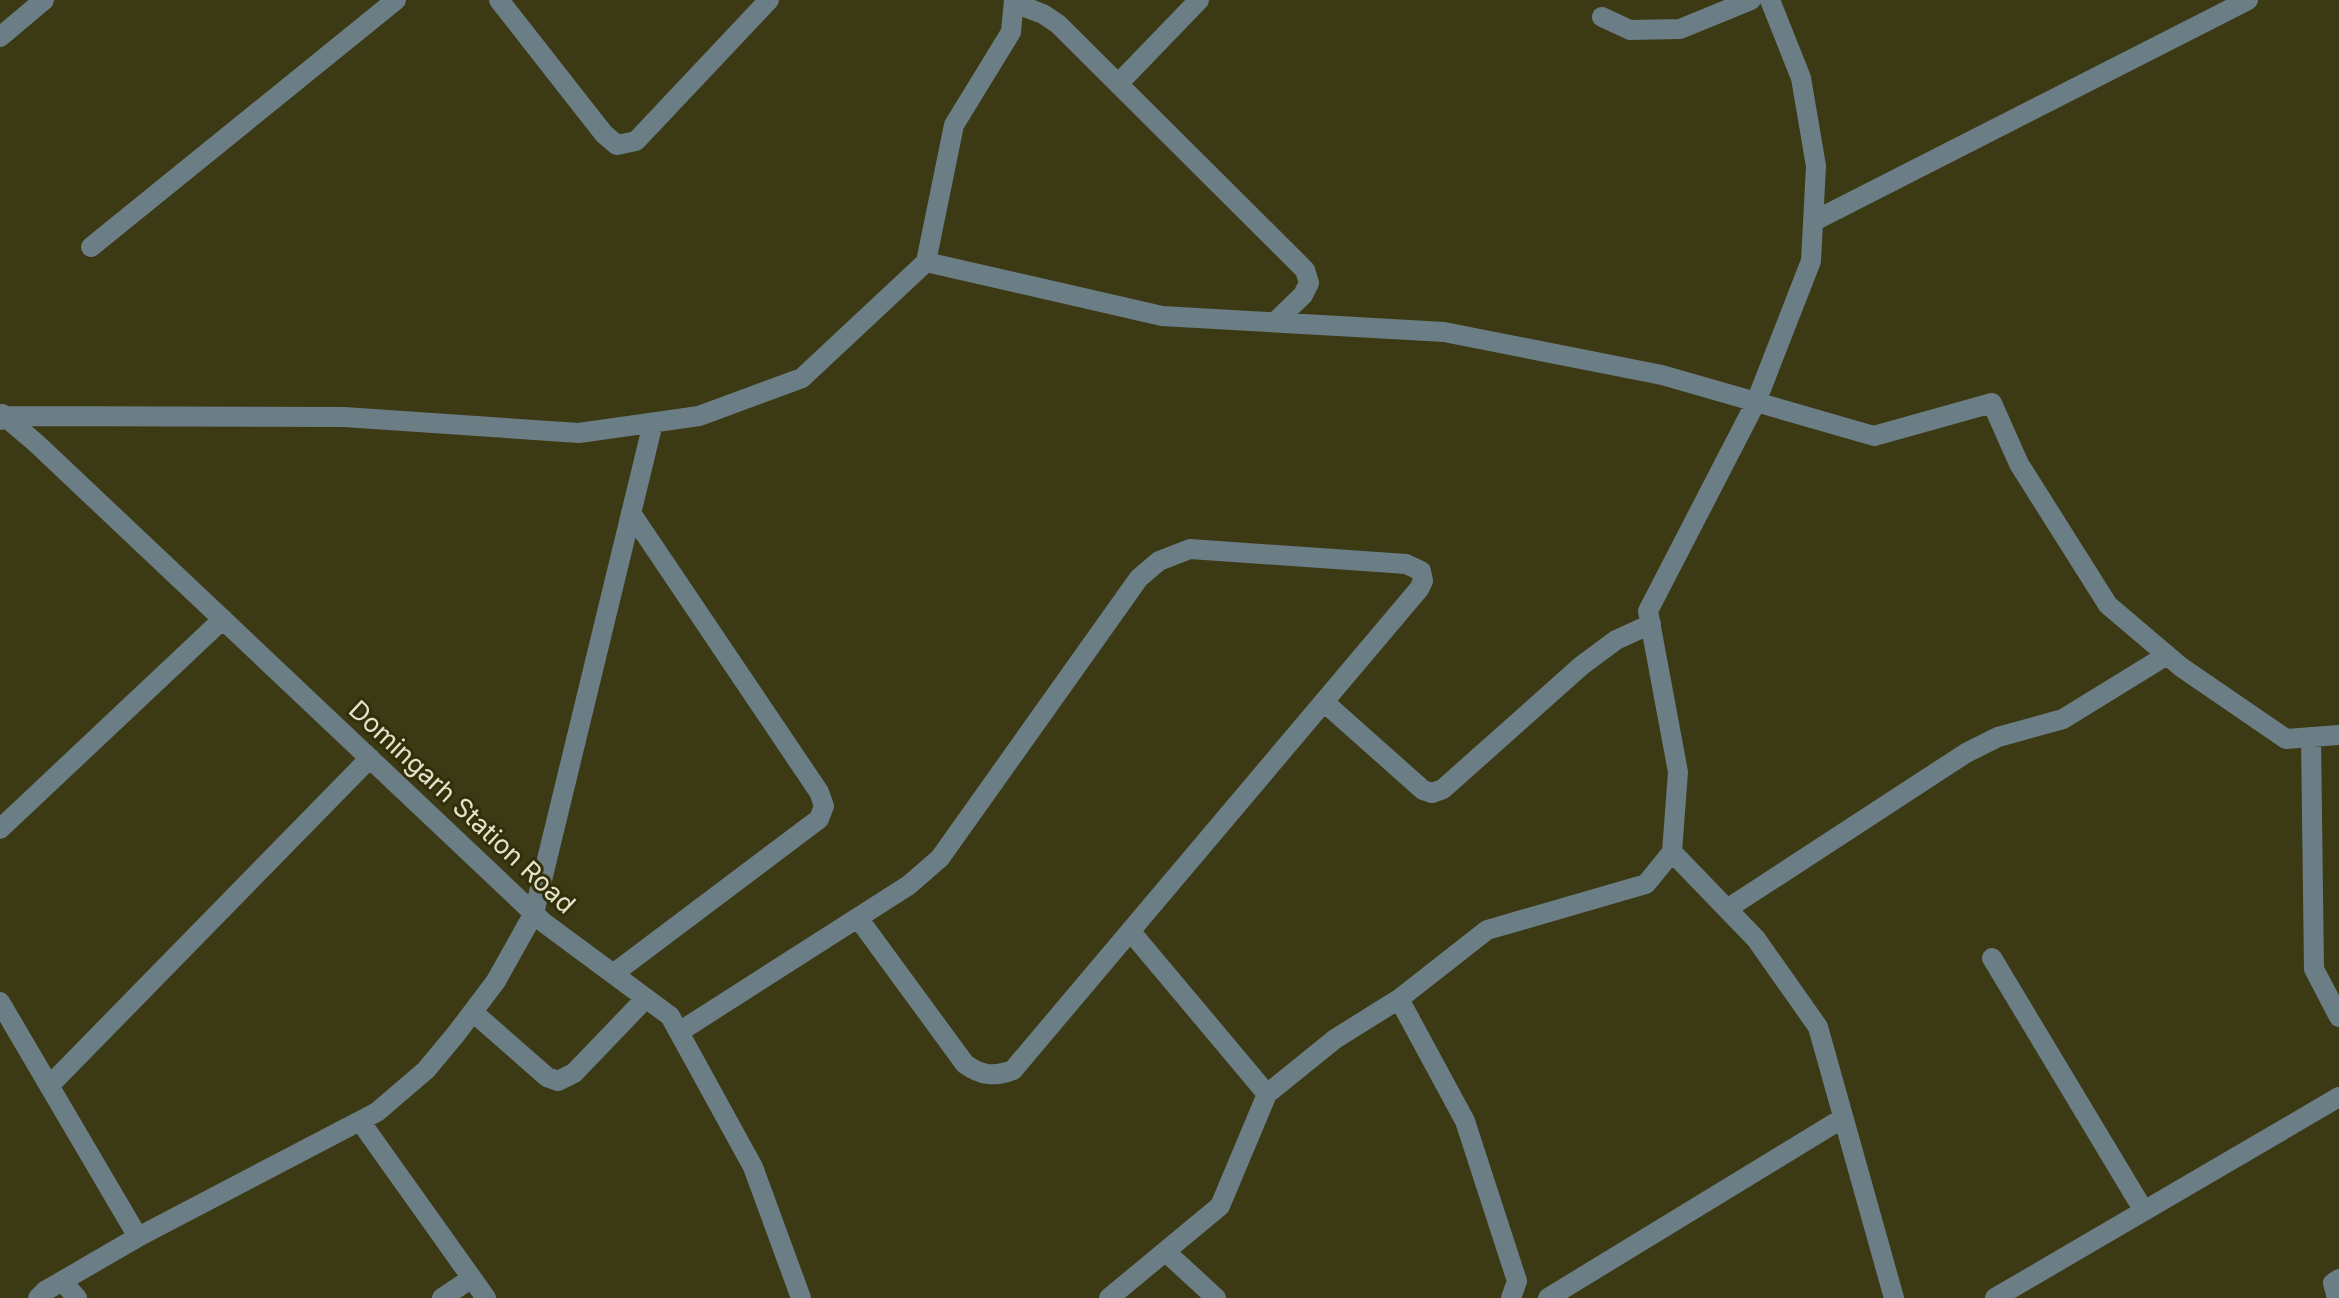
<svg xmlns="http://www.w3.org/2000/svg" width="2339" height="1298" font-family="Inter,sans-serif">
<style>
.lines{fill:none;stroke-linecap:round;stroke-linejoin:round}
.minor{stroke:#6b7d85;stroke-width:20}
.labels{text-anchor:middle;stroke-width:6;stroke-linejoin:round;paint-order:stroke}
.street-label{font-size:26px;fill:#e2e2cd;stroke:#322f09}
</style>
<rect width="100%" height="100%" fill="#3c3915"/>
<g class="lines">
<path class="minor" d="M 499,0 L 604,134 L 617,145 L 636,141 L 769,0
M 1014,3 L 1043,14 L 1058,24 L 1305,270 L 1309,283 L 1303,295 L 1275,322
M 1602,17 L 1630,30 L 1680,29 L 1751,0
M 0,37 L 44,0
M 1118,84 L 1199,0
M 1814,221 L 2248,0
M 91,247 L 396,0
M 926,262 L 954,125 L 1011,32 L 1014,0
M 2,414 L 36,443 L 543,922 L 670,1016 L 753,1167 L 801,1298
M 0,420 L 5,416 L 344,417 L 579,433 L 699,416 L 802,378 L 926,262 L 1162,316 L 1444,332 L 1662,375 L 1874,436 L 1992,403 L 2019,464 L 2108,605 L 2181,667 L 2286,739 L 2339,735
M 1324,702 L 1423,790 L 1432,793 L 1443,789 L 1581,666 L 1616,640 L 1651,624
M 2311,737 L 2314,969 L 2339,1017
M 0,829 L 223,619
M 1672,852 L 1756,939 L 1818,1027 L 1894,1298
M 1727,909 L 1966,753 L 1998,737 L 2063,719 L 2167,655
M 1131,932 L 1267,1094
M 1992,958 L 2144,1211
M 613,974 L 819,819 L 824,806 L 819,792 L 631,513
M 1399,999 L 1487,930 L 1646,884 L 1672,852 L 1678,772 L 1648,611 L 1756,402 L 1811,261 L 1816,166 L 1801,78 L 1770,0
M 0,1002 L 138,1237
M 473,1012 L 547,1077 L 558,1081 L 574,1073 L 646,998
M 679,1032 L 909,885 L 940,858 L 1139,578 L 1159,561 L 1190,549 L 1406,564 L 1421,571 L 1423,581 L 1419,589 L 1013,1070 C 994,1077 982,1076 965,1064 L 858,918
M 49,1086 L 370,758
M 360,1121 L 486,1298
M 1166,1252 L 1216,1298
M 62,1281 L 77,1298
M 38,1298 L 45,1291 L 138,1237 L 377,1112 L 426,1070 L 456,1034 L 496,981 L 534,913 L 653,423
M 442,1298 L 472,1278
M 1109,1298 L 1220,1206 L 1267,1094 L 1335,1039 L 1399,999 L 1465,1121 L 1517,1281 L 1511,1298
M 1548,1298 L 1843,1118
M 1995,1298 L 2339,1097
M 2337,1298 L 2333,1283 L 2339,1279"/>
</g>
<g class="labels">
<g class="street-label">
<text transform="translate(462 807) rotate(43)" y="9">Domingarh Station Road</text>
</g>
</g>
</svg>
